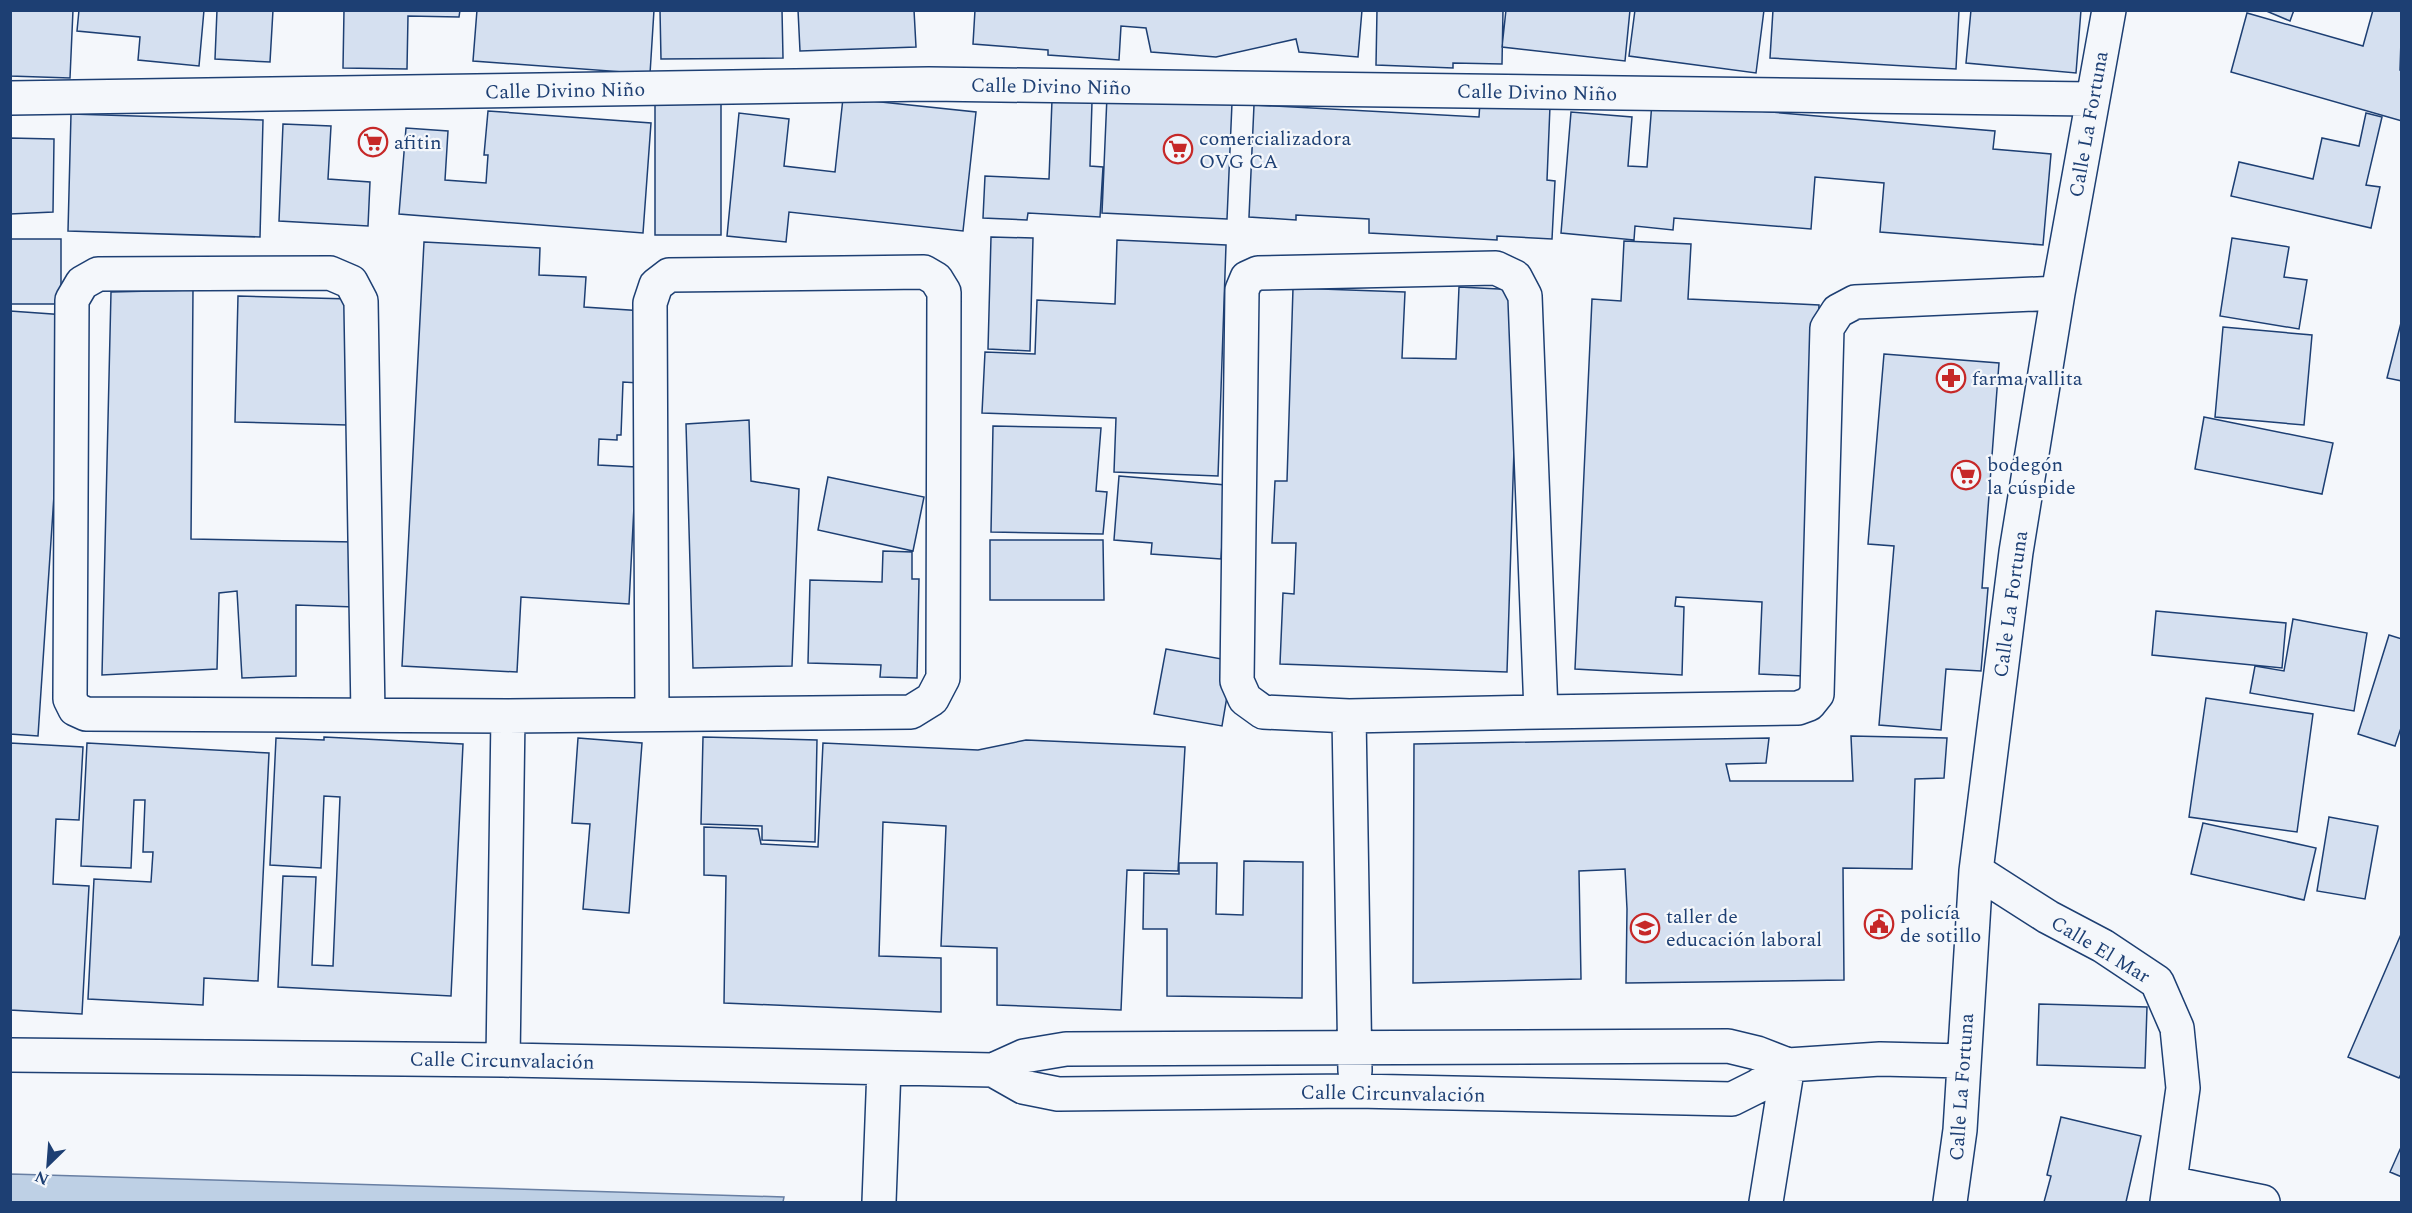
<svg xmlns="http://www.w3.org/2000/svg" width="2412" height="1213" font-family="Spectral,serif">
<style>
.water{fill:#bed0e5;stroke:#687fa3;stroke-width:1.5}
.building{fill:#d5e0f0;stroke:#1d3f73;stroke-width:1.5}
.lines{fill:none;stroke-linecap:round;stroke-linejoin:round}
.minor-casing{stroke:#1d3f73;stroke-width:36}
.minor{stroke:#f4f7fb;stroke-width:33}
.labels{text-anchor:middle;stroke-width:4.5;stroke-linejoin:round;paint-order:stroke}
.street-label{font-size:20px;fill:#1d3f73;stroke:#f4f7fb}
.poi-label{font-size:20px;fill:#1d3f73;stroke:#f4f7fb;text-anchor:start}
</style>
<rect width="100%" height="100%" fill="#f4f7fb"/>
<path class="water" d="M 11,1174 L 784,1197 L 783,1202 L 11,1202 Z"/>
<path class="building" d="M 10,10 L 73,10 L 70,78 L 10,76 Z
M 79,10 L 204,10 L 199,66 L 138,60 L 140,37 L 77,31 Z
M 217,10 L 273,10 L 270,62 L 215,59 Z
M 344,10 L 460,10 L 459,17 L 408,16 L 407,69 L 343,68 Z
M 477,10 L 654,10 L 650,74 L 473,61 Z
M 660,10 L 782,10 L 783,58 L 661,59 Z
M 798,10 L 914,10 L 916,47 L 800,51 Z
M 975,10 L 1362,10 L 1358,57 L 1299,52 L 1296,39 L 1216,57 L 1151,52 L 1146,28 L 1121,26 L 1119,60 L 1048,55 L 1048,50 L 973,44 Z
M 1377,10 L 1503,10 L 1502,64 L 1453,63 L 1453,68 L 1376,65 Z
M 1506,10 L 1630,10 L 1625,61 L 1502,47 Z
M 1635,10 L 1764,10 L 1756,73 L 1629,56 Z
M 1773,10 L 1959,10 L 1956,69 L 1770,58 Z
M 1971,10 L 2081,10 L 2076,73 L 1966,63 Z
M 2264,10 L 2294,10 L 2290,21 Z
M 2373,10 L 2402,10 L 2400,70 L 2402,70 L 2402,121 L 2231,72 L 2247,13 L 2363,46 Z
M 1107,96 L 1232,103 L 1227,219 L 1102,213 Z
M 843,98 L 976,112 L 963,231 L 789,212 L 786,242 L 727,236 L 739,113 L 789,119 L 784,166 L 835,172 Z
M 1052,100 L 1092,102 L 1090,166 L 1103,167 L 1100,217 L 1028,213 L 1027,220 L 983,218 L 985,176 L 1049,179 Z
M 655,102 L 721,102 L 721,235 L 655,235 Z
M 1480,102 L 1550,106 L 1547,180 L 1555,181 L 1552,239 L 1497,236 L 1497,240 L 1369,233 L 1369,219 L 1296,215 L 1296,220 L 1249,217 L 1254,105 L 1479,117 Z
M 1652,102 L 1995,131 L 1993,149 L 2051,154 L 2043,245 L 1880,232 L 1884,183 L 1815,177 L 1811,229 L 1674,218 L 1673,230 L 1635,226 L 1634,240 L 1561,233 L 1571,112 L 1632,117 L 1628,166 L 1647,167 Z
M 488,111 L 651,123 L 643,233 L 399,214 L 406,128 L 448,131 L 445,180 L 486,183 L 488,155 L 484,155 Z
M 2366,113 L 2382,117 L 2366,185 L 2380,187 L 2371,228 L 2231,196 L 2239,162 L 2313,179 L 2322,138 L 2359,146 Z
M 71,114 L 263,120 L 260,237 L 68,231 Z
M 283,124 L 331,126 L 328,179 L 370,182 L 368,226 L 279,221 Z
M 10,138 L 54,139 L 53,212 L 10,214 Z
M 991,237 L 1033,238 L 1030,351 L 988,349 Z
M 2232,238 L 2289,247 L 2284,277 L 2307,280 L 2299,329 L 2220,316 Z
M 10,239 L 61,239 L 61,304 L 10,304 Z
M 1117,240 L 1226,245 L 1218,476 L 1114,472 L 1116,418 L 982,413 L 985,352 L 1035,354 L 1037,300 L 1115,304 Z
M 1624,241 L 1691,244 L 1688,299 L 1819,305 L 1803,676 L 1759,674 L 1762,602 L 1676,597 L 1675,606 L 1684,607 L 1682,675 L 1575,669 L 1592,299 L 1621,301 Z
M 424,242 L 540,248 L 539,275 L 586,277 L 584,307 L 644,311 L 639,383 L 623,382 L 621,435 L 617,435 L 617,440 L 599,439 L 598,465 L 636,467 L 629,604 L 521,597 L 517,672 L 402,666 Z
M 1459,287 L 1519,290 L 1507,672 L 1280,664 L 1283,593 L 1294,594 L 1296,543 L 1272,543 L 1275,481 L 1287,481 L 1293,288 L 1405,292 L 1402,358 L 1456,359 Z
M 193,290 L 191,539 L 355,542 L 355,607 L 296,605 L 296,676 L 242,678 L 237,591 L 219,593 L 217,669 L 102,675 L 111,292 Z
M 238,296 L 350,299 L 347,425 L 235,422 Z
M 10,311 L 66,315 L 38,736 L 10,734 Z
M 2402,319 L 2402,381 L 2387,378 Z
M 2223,327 L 2312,335 L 2304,425 L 2215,417 Z
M 1884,354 L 1999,363 L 1982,588 L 1988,588 L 1981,671 L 1946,669 L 1941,730 L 1879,725 L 1894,546 L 1868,544 Z
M 2204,417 L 2333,443 L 2322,494 L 2195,469 Z
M 749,420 L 751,481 L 799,489 L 792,666 L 693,668 L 686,424 Z
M 993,426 L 1101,428 L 1096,491 L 1107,492 L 1103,534 L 991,532 Z
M 1119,476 L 1226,485 L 1221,559 L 1151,554 L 1152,543 L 1114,540 Z
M 828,477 L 924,497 L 913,551 L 818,530 Z
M 990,540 L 1103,540 L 1104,600 L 990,600 Z
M 883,551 L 912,552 L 912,579 L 919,579 L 917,678 L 880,677 L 881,665 L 808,663 L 810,580 L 882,582 Z
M 2156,611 L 2286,623 L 2282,668 L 2152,655 Z
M 2293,619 L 2367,633 L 2354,711 L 2250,693 L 2255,666 L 2284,671 Z
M 2389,635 L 2402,639 L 2402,725 L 2395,746 L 2358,734 Z
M 1166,649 L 1233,661 L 1222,726 L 1154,714 Z
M 2206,698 L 2313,714 L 2297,832 L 2189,817 Z
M 1851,736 L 1947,738 L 1944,778 L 1915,779 L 1912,869 L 1843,868 L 1844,980 L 1626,983 L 1627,909 L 1625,869 L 1579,871 L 1581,979 L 1413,983 L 1414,744 L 1769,738 L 1766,763 L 1726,764 L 1730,781 L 1853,781 Z
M 324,737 L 463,744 L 451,996 L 278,987 L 283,876 L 316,877 L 312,965 L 333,966 L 340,797 L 324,796 L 321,868 L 270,865 L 276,738 L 324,740 Z
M 703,737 L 817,740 L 815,842 L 762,840 L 762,826 L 701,824 Z
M 578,738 L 642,743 L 629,913 L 583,909 L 590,824 L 572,823 Z
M 1026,740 L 1185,747 L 1178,871 L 1127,870 L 1121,1010 L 997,1005 L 997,948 L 941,946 L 946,826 L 883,822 L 879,956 L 941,958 L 941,1012 L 724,1003 L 726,876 L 704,875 L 704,827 L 758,829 L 761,844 L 818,847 L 823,743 L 978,750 Z
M 10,743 L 83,747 L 79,820 L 56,819 L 53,884 L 89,886 L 82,1014 L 10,1010 Z
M 87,743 L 269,753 L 258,981 L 204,978 L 203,1005 L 88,999 L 94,879 L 151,882 L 153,852 L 143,852 L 145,800 L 134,800 L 131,868 L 81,866 Z
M 2329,817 L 2378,826 L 2365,899 L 2317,891 Z
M 2203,823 L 2316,848 L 2304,900 L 2191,874 Z
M 1244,861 L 1303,862 L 1302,998 L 1167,996 L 1167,929 L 1143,929 L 1144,873 L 1179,874 L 1179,863 L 1217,863 L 1216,914 L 1243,915 Z
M 2402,932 L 2402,1072 L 2399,1078 L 2348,1057 Z
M 2039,1004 L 2147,1007 L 2145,1068 L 2037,1065 Z
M 2061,1117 L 2141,1136 L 2126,1202 L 2044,1202 L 2051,1176 L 2047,1175 Z
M 2402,1145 L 2402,1177 L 2390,1172 Z"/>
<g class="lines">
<g class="minor-casing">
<path id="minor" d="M 10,98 L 929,84 L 2092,99
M 1541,712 L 1349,716 L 1263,712 L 1245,699 L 1237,681 L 1242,290 L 1247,278 L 1258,273 L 1496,268 L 1515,277 L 1525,296 L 1541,712 L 1798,708 L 1809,704 L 1817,694 L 1827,328 L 1838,311 L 1855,302 L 2058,293
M 368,714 L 361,301 L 351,282 L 330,273 L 98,274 L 82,283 L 72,300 L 70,699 L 75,709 L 86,714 L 508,716 L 911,712 L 932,699 L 943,678 L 944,292 L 936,279 L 924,272 L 669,275 L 656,285 L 650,303 L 652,713
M 1349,716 L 1355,1071
M 1976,871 L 2048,917 L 2103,946 L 2157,982 L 2177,1028 L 2183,1088 L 2167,1202
M 10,1055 L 503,1060 L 993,1070 L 1024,1056 L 1066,1049 L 1728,1046 L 1757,1053 L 1788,1065 L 1880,1059 L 1964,1061
M 503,1060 L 508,716
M 993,1070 L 1023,1087 L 1058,1094 L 1356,1091 L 1732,1099 L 1758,1086 L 1788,1065
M 2170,1183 L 2263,1202
M 879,1202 L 884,1068
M 1766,1202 L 1788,1065
M 1950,1202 L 1960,1130 L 1976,871 L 2016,552 L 2058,293 L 2109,10"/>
</g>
<use href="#minor" class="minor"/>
</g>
<defs>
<g id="supermarket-ring" transform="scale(1.5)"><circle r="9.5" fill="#f4f7fb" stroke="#c62828" stroke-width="1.5"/><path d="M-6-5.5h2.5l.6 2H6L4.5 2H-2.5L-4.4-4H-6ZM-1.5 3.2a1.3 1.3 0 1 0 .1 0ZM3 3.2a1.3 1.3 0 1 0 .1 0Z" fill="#c62828"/></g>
<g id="pharmacy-ring" transform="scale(1.5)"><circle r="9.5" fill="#f4f7fb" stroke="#c62828" stroke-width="1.5"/><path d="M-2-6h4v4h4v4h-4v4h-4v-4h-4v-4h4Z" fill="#c62828"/></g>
<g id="civic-ring" transform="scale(1.5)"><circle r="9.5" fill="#f4f7fb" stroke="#c62828" stroke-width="1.5"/><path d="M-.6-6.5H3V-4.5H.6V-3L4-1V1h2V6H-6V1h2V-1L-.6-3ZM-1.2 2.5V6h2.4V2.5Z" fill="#c62828"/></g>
<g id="school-ring" transform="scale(1.5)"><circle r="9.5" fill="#f4f7fb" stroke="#c62828" stroke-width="1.5"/><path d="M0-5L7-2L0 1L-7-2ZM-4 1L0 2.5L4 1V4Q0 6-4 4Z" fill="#c62828"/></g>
</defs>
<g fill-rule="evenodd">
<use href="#supermarket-ring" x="373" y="142"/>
<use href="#supermarket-ring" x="1178" y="149"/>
<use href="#pharmacy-ring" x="1951" y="378"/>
<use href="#supermarket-ring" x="1966" y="475"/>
<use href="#civic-ring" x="1879" y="924"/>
<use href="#school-ring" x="1645" y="928"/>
</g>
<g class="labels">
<g class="street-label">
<text transform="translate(1051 86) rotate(1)" y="7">Calle Divino Niño</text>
<text transform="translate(565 90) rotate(-1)" y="7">Calle Divino Niño</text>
<text transform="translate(1537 92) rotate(1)" y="7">Calle Divino Niño</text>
<text transform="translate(2088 124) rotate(-80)" y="7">Calle La Fortuna</text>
<text transform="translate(2010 604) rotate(-82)" y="7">Calle La Fortuna</text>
<text transform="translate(2101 949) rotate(31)" y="7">Calle El Mar</text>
<text transform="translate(502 1060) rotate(1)" y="7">Calle Circunvalación</text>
<text transform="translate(1961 1087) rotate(-86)" y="7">Calle La Fortuna</text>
<text transform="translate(1393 1093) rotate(1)" y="7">Calle Circunvalación</text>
</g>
<g class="poi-label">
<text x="1199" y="145">comercializadora<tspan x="1199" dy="23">OVG CA</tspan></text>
<text x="394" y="149">afitin</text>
<text x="1972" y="385">farma vallita</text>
<text x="1987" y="471">bodegón<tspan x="1987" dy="23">la cúspide</tspan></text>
<text x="1900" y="919">policía<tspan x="1900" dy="23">de sotillo</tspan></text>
<text x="1666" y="923">taller de<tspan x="1666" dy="23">educación laboral</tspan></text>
</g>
</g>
<rect width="2412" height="1213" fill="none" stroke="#1d3f73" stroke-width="24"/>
<g transform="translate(48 1165) rotate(205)" stroke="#f4f7fb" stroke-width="4.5" paint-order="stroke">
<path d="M0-4.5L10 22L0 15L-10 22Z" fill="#1d3f73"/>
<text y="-9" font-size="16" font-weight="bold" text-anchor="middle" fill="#1d3f73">N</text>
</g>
</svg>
